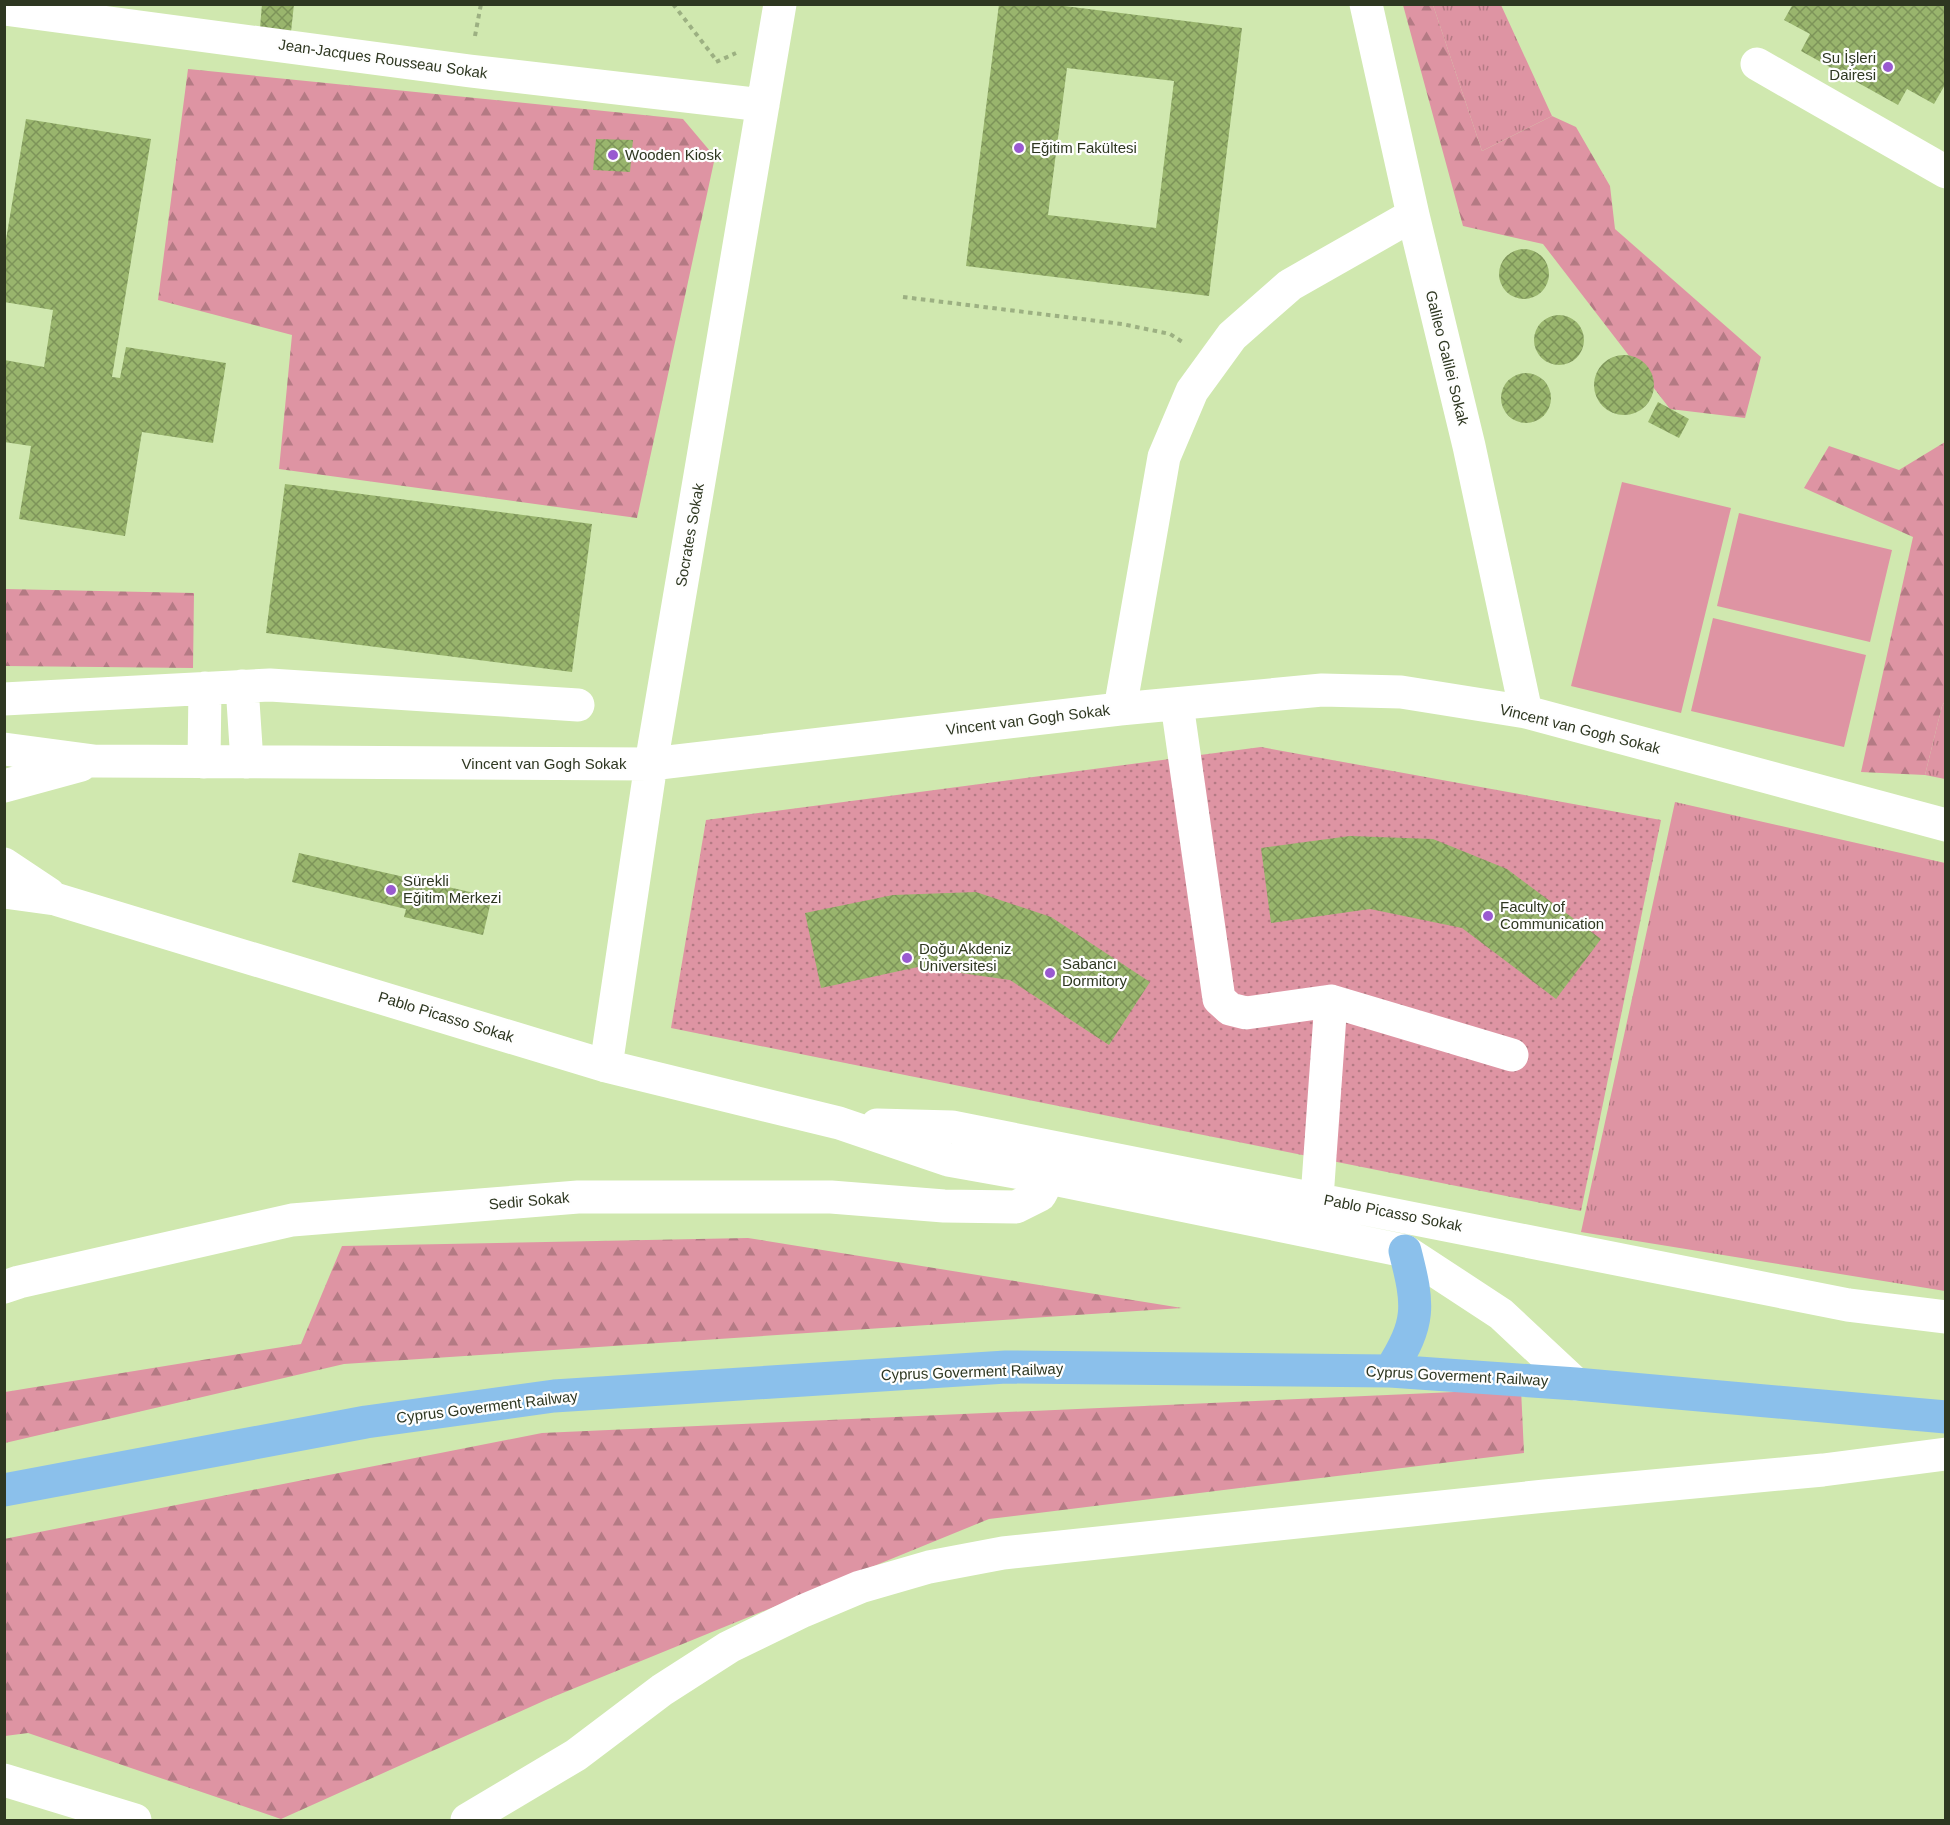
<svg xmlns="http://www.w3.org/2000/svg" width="1950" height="1825" font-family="Helvetica,sans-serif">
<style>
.grass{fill:url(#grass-tufts)}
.forest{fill:url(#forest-firs)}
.park{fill:#de94a3}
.garden{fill:url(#garden-dots)}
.building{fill:url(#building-cross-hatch);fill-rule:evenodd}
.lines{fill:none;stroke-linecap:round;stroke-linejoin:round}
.path{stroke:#9cb082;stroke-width:4;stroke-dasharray:4.5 4.5;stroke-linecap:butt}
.minor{stroke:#fff;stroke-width:33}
.major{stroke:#8bc0eb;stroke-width:33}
.poi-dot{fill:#995ad0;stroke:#fefefe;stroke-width:2}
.labels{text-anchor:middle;stroke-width:4.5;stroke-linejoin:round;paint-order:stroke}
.poi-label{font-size:15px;fill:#2e3721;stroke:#fefefe;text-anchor:start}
.street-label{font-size:15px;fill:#2e3721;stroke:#fefefe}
</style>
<defs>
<pattern id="grass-tufts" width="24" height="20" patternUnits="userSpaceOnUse" patternTransform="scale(1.5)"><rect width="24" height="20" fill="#de94a3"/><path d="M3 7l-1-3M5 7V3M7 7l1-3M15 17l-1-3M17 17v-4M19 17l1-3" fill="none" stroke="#b47a84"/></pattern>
<pattern id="forest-firs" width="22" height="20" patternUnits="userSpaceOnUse" patternTransform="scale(1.5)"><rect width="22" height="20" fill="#de94a3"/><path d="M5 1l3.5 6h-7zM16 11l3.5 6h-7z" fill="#b47a84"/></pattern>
<pattern id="garden-dots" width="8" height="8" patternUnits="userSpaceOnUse" patternTransform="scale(1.5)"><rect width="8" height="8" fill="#de94a3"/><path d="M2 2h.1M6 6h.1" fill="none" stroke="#b47a84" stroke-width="1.8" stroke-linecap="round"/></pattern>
<pattern id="building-cross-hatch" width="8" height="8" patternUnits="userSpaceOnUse" patternTransform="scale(1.5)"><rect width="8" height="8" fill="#99b56d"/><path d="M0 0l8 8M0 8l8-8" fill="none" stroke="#7d9459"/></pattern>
</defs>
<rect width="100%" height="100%" fill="#d0e8af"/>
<path class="grass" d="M 1433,5 L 1501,5 L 1552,116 L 1482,151 Z
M 1945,701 L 1945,779 L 1925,775 L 1942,706 Z
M 1675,802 L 1945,863 L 1945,1291 L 1581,1232 Z"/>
<path class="forest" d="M 1403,5 L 1433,5 L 1482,151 L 1552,116 L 1576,127 L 1610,186 L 1615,229 L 1761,357 L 1745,418 L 1670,409 L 1543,244 L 1463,226 Z
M 188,69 L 683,119 L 715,157 L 637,518 L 279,469 L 292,335 L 158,300 Z
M 1945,442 L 1945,701 L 1942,706 L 1925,775 L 1861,772 L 1913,537 L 1804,488 L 1829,446 L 1899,470 Z
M 5,589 L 194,593 L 193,668 L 5,666 Z
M 748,1238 L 1182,1308 L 344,1364 L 5,1443 L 5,1392 L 301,1344 L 342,1246 Z
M 1521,1389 L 1524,1453 L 989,1519 L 548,1699 L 281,1819 L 28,1733 L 5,1736 L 4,1539 L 542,1433 Z"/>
<path class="park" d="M 1622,482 L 1731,508 L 1681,713 L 1571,686 Z
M 1739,513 L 1892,550 L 1870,642 L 1717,606 Z
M 1713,618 L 1866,655 L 1844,747 L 1691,711 Z"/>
<path class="garden" d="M 1261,747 L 1661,820 L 1581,1211 L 671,1028 L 706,820 Z"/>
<path class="building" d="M 262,4 L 294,4 L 291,32 L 260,28 Z
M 999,4 L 1048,4 L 1242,28 L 1209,296 L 966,266 ZM 1067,68 L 1174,81 L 1156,228 L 1048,215 Z
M 1793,4 L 1946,4 L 1946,83 L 1934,104 L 1907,89 L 1898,105 L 1801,51 L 1810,34 L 1784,20 Z
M 26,119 L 151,139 L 112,377 L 120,378 L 126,347 L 226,363 L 213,443 L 142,432 L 125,536 L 19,519 L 31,446 L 4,442 L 4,360 L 44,367 L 53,310 L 4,302 L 4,252 Z
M 596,139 L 633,140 L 630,172 L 593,170 Z
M1499 274a25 25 0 1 1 50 0a25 25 0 1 1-50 0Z
M1534 340a25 25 0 1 1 50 0a25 25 0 1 1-50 0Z
M1594 385a30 30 0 1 1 60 0a30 30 0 1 1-60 0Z
M1501 398a25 25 0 1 1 50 0a25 25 0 1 1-50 0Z
M 1658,402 L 1689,419 L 1679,438 L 1648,422 Z
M 285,484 L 592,524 L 572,672 L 266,633 Z
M 1350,836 L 1433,839 L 1507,869 L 1601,939 L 1556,999 L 1462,928 L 1370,909 L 1271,923 L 1261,848 Z
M 299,853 L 492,897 L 483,935 L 404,917 L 406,909 L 292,882 Z
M 976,892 L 1051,917 L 1150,982 L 1109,1045 L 1010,980 L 918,967 L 821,988 L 805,913 L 893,895 Z"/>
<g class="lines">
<path class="path" d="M 673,4 L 717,61
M 475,36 L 481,4
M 716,62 L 736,53
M 903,297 L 1122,324 L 1170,334 L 1184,343"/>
<path class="minor" d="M 1366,4 L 1413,215 L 1469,446 L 1526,712
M 4,9 L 470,71 L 763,105
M 1757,64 L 1946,172
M 242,686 L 247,762
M 4,699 L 270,685 L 578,705
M 1177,704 L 1219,999 L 1230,1009 L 1246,1013 L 1331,1001 L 1512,1055
M 1120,709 L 1164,457 L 1192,391 L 1232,336 L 1290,285 L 1413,215
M 4,749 L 94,761 L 651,764 L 1120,709 L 1322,690 L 1401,692 L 1526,712 L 1946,825
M 204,762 L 205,688
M 4,786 L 81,765
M 4,864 L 49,894
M 4,892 L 55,899 L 606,1066 L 839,1123 L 948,1160 L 1049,1178 L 1405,1251 L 1501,1314 L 1576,1384
M 606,1066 L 651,764 L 780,4
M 877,1125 L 952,1127 L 1848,1305 L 1946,1317
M 1317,1198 L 1331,1001
M 4,1287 L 19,1282 L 292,1220 L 578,1197 L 831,1197 L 944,1206 L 1016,1207 L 1040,1195 L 1049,1178
M 4,1780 L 135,1820
M 467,1820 L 576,1755 L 662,1690 L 729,1647 L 803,1611 L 860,1587 L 929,1567 L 1003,1553 L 1545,1496 L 1823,1470 L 1946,1454"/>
<path class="major" d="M 1390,1371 C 1421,1322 1419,1306 1405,1251
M 4,1490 L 366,1422 L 554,1396 L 1006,1367 L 1390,1371 L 1576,1384 L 1946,1417"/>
</g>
<g class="poi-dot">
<circle cx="1888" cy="67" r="6"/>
<circle cx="1019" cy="148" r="6"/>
<circle cx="613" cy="155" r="6"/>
<circle cx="391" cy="890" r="6"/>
<circle cx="1488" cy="916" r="6"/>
<circle cx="907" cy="958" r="6"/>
<circle cx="1050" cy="973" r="6"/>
</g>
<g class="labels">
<g class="poi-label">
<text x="1876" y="63" text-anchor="end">Su İşleri<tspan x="1876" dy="17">Dairesi</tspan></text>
<text x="1031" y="153">Eğitim Fakültesi</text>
<text x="625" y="160">Wooden Kiosk</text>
<text x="403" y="886">Sürekli<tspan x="403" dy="17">Eğitim Merkezi</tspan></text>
<text x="1500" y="912">Faculty of<tspan x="1500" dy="17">Communication</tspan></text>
<text x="919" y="954">Doğu Akdeniz<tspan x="919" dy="17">Üniversitesi</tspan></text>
<text x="1062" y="969">Sabancı<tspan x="1062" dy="17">Dormitory</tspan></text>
</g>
<g class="street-label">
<text transform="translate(383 59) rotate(8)" y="5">Jean-Jacques Rousseau Sokak</text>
<text transform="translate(1447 358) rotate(76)" y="5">Galileo Galilei Sokak</text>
<text transform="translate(690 535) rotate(-80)" y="5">Socrates Sokak</text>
<text transform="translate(1028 720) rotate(-7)" y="5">Vincent van Gogh Sokak</text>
<text transform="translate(1580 729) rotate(14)" y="5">Vincent van Gogh Sokak</text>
<text x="544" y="769">Vincent van Gogh Sokak</text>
<text transform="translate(446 1017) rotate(17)" y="5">Pablo Picasso Sokak</text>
<text transform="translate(529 1201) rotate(-5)" y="5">Sedir Sokak</text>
<text transform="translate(1393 1213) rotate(11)" y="5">Pablo Picasso Sokak</text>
<text transform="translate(972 1372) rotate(-2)" y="5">Cyprus Goverment Railway</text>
<text transform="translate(1457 1376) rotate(3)" y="5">Cyprus Goverment Railway</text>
<text transform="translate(487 1407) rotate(-7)" y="5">Cyprus Goverment Railway</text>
</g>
</g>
<rect width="1950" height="1825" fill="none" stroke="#2e3721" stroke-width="12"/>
</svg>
